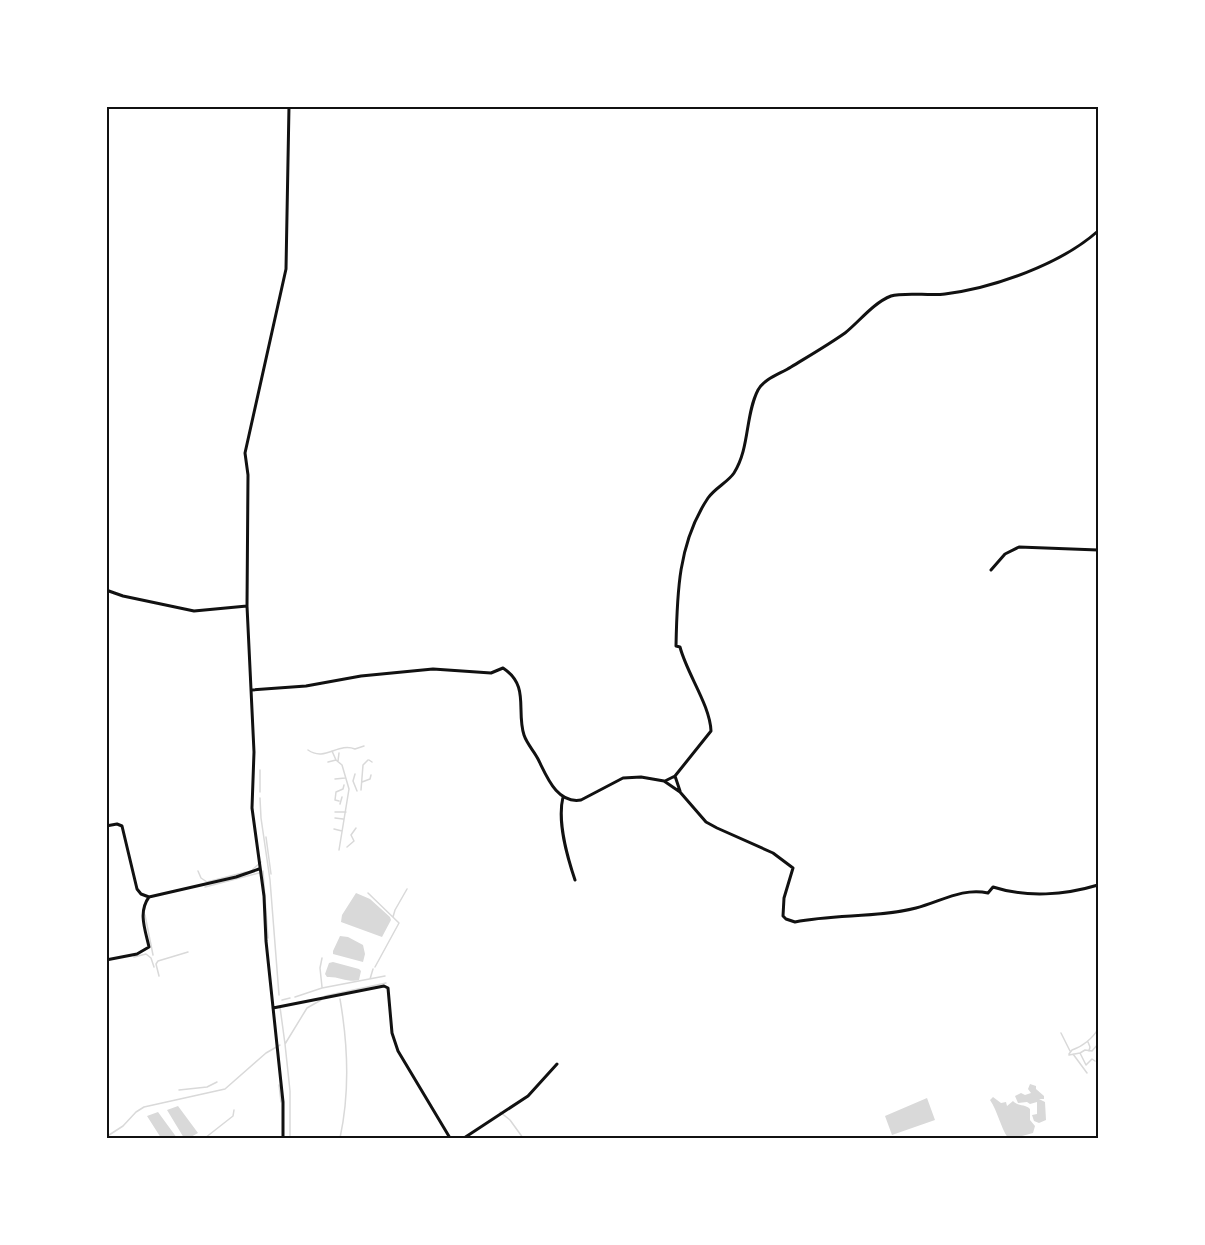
<svg xmlns="http://www.w3.org/2000/svg" width="1205" height="1245" font-family="'Sofia Sans Condensed',sans-serif">
<style>
.water{fill:#d9d9d9}
.lines{fill:none;stroke-linecap:round;stroke-linejoin:round}
.stream{stroke:#d9d9d9;stroke-width:1.5}
.minor{stroke:#111;stroke-width:3}
.neatline{fill:none;stroke:#111;stroke-width:2}
</style>
<rect width="100%" height="100%" fill="#fff"/>
<path class="water" d="M 356,893 L 370,899 L 390,917 L 391,920 L 382,937 L 341,922 L 342,915 Z
M 340,936 L 348,937 L 363,945 L 365,954 L 363,962 L 333,954 L 333,951 Z
M 333,962 L 359,969 L 361,971 L 359,980 C 349,983 338,976 327,977 L 325,974 L 329,963 Z
M 1030,1084 L 1036,1086 L 1036,1089 L 1044,1096 L 1044,1099 L 1039,1099 L 1045,1102 L 1046,1120 L 1039,1123 L 1034,1121 L 1032,1115 L 1037,1114 L 1037,1102 L 1030,1104 L 1027,1102 L 1018,1103 L 1015,1096 L 1021,1093 L 1025,1095 L 1031,1093 L 1028,1089 Z
M 993,1097 L 1001,1103 L 1006,1102 L 1007,1106 L 1013,1101 C 1019,1107 1025,1104 1030,1109 L 1030,1120 L 1035,1126 L 1033,1133 L 1022,1136 L 1021,1138 L 1008,1138 C 1000,1126 998,1112 990,1100 Z
M 927,1098 L 935,1120 L 892,1135 L 885,1116 Z
M 178,1106 L 198,1133 L 189,1138 L 184,1138 L 167,1110 Z
M 158,1112 L 177,1138 L 161,1138 L 147,1116 Z"/>
<g class="lines">
<path class="stream" d="M 308,750 C 325,762 338,742 355,749 L 364,746
M 332,751 L 336,760 L 342,765 L 349,789 L 339,850
M 369,760 L 372,762
M 338,761 L 339,753
M 328,762 L 336,760
M 355,774 L 353,781 L 357,791
M 335,779 L 345,778
M 362,782 L 370,779 L 371,775
M 361,790 L 363,765 L 368,760
M 260,792 L 260,770
M 260,798 L 261,818 L 270,880 L 279,995
M 339,801 L 335,800 L 336,792 L 343,789 L 344,785
M 340,804 L 342,797
M 335,812 L 346,812
M 335,818 L 343,819
M 334,829 L 342,831
M 266,837 L 271,874
M 347,847 L 354,841 L 351,835 L 356,828
M 198,871 L 201,878 L 207,882 L 246,872
M 251,871 L 261,862
M 263,871 L 268,938
M 205,887 L 259,873
M 368,893 L 399,923 L 375,967
M 145,915 L 153,955
M 393,917 L 395,910 L 407,889
M 134,957 L 146,954 L 151,958 L 154,967
M 159,976 L 156,964 L 158,961 L 188,952
M 370,979 L 373,969
M 322,987 L 320,968 L 322,958
M 325,996 L 386,983
M 295,997 L 322,988 L 385,976
M 340,999 C 348,1045 350,1092 340,1138
M 282,1000 L 290,998
M 280,1007 L 285,1044
M 1061,1033 L 1070,1051
M 1088,1042 L 1090,1047 L 1089,1051
M 1080,1053 L 1086,1065 L 1092,1059 L 1095,1061
M 1069,1054 L 1072,1050 C 1082,1047 1093,1038 1098,1029
M 1073,1054 L 1087,1073
M 1069,1055 L 1080,1053 L 1085,1050 L 1092,1051 L 1098,1044
M 279,1085 L 281,1102
M 179,1090 L 207,1087 L 217,1082
M 500,1112 L 510,1120 L 523,1138
M 106,1137 L 123,1126 L 136,1112 L 144,1107 L 225,1089 L 266,1053 L 280,1045
M 205,1138 L 233,1116 L 234,1110
M 290,1138 L 290,1091 L 285,1044 L 307,1008 L 321,1000"/>
<path class="minor" d="M 991,570 L 1005,554 L 1019,547 L 1098,550
M 106,590 L 123,596 L 194,611 L 247,606
M 252,690 L 306,686 L 361,676 L 433,669 L 491,673 L 503,668 C 530,686 516,710 524,735 C 527,744 534,751 538,759 C 547,777 557,804 581,800 L 623,778 L 641,777 L 664,781 L 680,792 L 706,822 L 717,828 L 773,853 L 793,868 L 784,898 L 783,916 L 786,919 L 795,922 C 835,914 877,918 916,908 C 940,902 963,887 988,893 L 993,887 C 1027,898 1065,895 1098,885
M 675,776 L 680,791
M 665,781 L 675,776 L 711,731 C 710,705 687,674 680,647 L 676,646 C 677,594 678,543 708,498 C 715,488 728,482 734,473 C 750,448 745,415 758,390 C 765,378 780,374 791,367 C 809,356 828,345 845,333 C 859,322 873,303 891,296 C 903,292 931,296 945,294 C 994,288 1061,264 1098,231
M 563,797 C 557,822 567,856 575,880
M 106,826 L 117,824 L 122,826 L 137,889 L 141,894 L 149,897 L 236,877 L 259,869
M 106,960 L 137,954 L 149,947 C 145,929 138,912 149,897
M 273,1008 L 384,986 L 388,988 L 392,1033 L 398,1051 L 450,1138
M 283,1138 L 283,1102 L 266,941 L 264,896 L 252,808 L 254,752 L 247,606 L 248,475 L 245,453 L 286,269 L 289,106
M 464,1138 L 528,1096 L 557,1064"/>
</g>
<rect width="1205" height="1245" fill="none" stroke="#ffffff" stroke-width="216"/>
<rect x="108" y="108" width="989" height="1029" class="neatline"/>
</svg>
